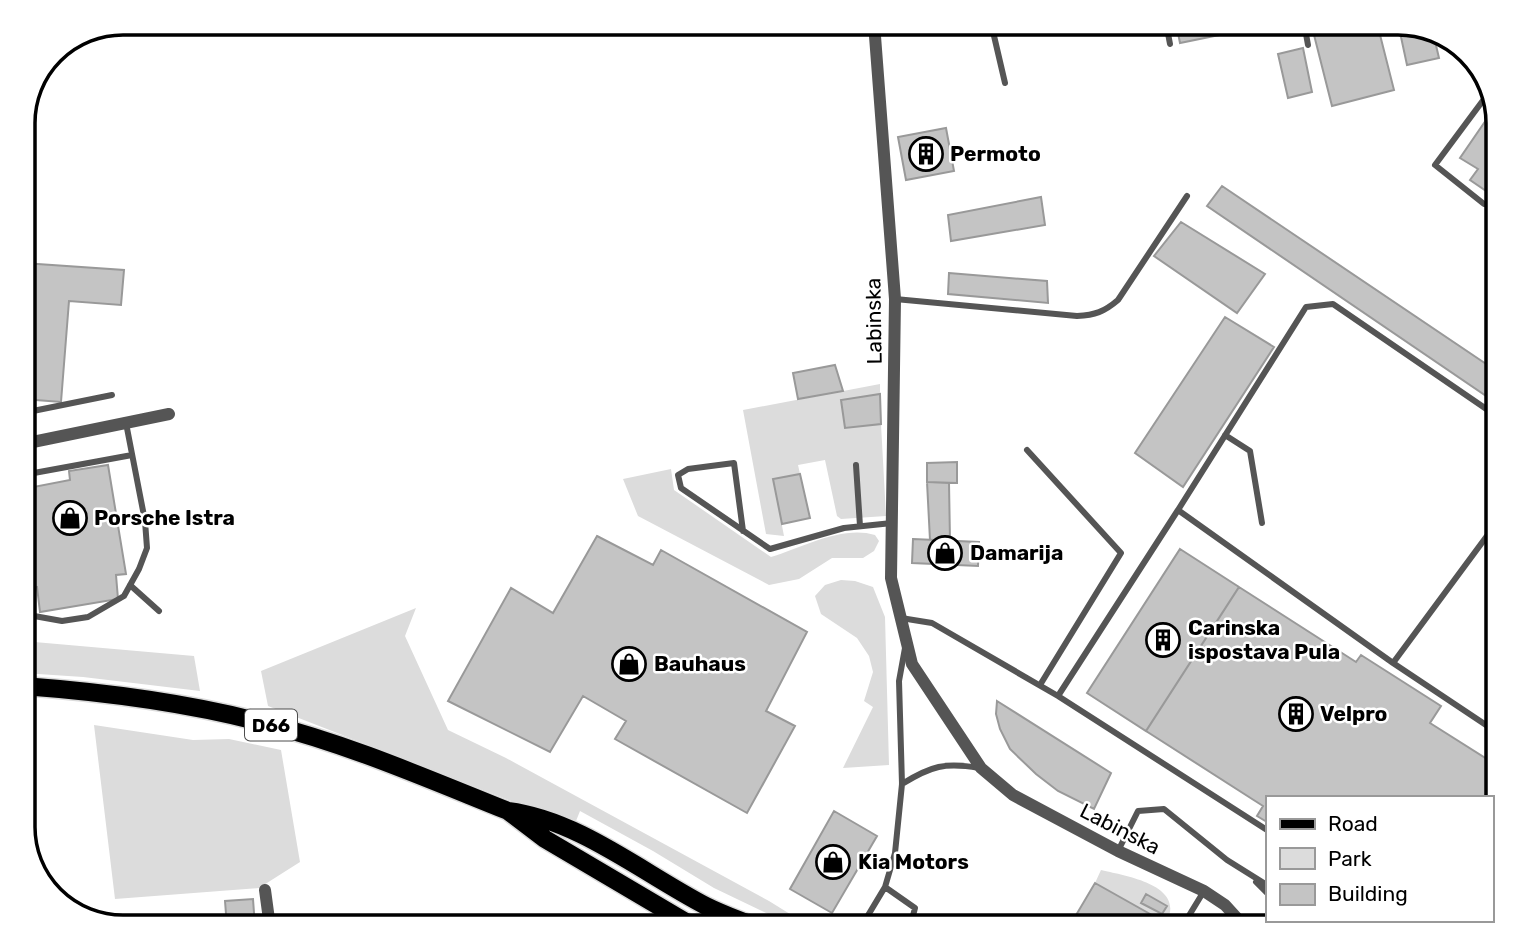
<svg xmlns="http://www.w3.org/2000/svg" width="1521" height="950" font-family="Rubik,sans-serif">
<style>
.green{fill:#dcdcdc}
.building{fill:#c4c4c4;stroke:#999;stroke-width:2}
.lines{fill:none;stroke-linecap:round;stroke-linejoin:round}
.primary-casing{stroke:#dbdbdb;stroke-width:21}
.lane{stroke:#555;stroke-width:6}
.street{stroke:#555;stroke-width:12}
.primary{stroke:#000;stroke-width:18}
.labels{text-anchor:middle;stroke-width:5;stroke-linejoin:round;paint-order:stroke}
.shield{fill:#fff;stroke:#4c4c4c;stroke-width:2}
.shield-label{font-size:19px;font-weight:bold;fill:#000}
.poi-label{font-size:21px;font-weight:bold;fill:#000;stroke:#fff;text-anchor:start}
.street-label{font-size:21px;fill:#000;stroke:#fff}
.rim{fill:none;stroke:#000;stroke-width:3.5}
</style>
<rect width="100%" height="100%" fill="#fff"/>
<path class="green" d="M 880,384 L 880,394 L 841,400 L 845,428 L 881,424 L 886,516 L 841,519 L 837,516 L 825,460 L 798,465 L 800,474 L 773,479 L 784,536 L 766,534 L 743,410 Z
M 671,469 L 674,490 L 771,557 C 803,547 843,525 875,535 L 879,541 L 874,551 L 863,558 L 832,558 L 799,579 L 769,585 L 638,516 L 623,479 Z
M 841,580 L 855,581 L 873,587 L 885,617 L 889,765 L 843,768 L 873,707 L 864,701 L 873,672 L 869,656 L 857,638 L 821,614 L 815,596 L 825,585 Z
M 416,608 L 405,636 L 448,730 L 506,758 L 769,901 L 811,927 L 795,927 L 714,888 L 653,851 L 580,811 L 576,821 L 524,806 L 268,706 L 261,671 Z
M 23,641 L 194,656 L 200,691 L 83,677 L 23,673 Z
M 94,725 L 193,740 L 229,739 L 281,750 L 300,862 L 259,888 L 115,899 Z
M 1101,870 C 1126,876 1187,885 1166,923 L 1095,883 Z"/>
<path class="building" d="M 1176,23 L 1278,23 L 1180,43 Z
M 1311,23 L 1377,23 L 1394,90 L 1332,106 Z
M 1398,23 L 1448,38 L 1435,41 L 1439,58 L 1407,65 Z
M 1303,48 L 1312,92 L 1288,98 L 1278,54 Z
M 1495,107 L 1498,117 L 1498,199 L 1470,180 L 1478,169 L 1460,158 Z
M 946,128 L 954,171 L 906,180 L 898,137 Z
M 1222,186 L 1498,372 L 1498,404 L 1207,206 Z
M 1041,197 L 1045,225 L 951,241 L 948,215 Z
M 1181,222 L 1265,274 L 1237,313 L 1154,256 Z
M 23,263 L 124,270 L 121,305 L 69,301 L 61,402 L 23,399 Z
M 949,273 L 1047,281 L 1048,303 L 948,294 Z
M 1225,317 L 1274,347 L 1183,487 L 1135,453 Z
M 835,365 L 843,391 L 798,399 L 793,373 Z
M 880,394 L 881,424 L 845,428 L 841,400 Z
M 957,462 L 957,483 L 927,482 L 927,463 Z
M 108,465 L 126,574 L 116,575 L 118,599 L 40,612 L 37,587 L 28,587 L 23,547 L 23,489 L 70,480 L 69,471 Z
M 800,474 L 810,518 L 782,524 L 773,479 Z
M 927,482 L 949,483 L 950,541 L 930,540 Z
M 597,536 L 653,565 L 661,550 L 807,632 L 766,711 L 795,726 L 747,813 L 615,739 L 626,721 L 583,696 L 550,752 L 448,701 L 511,588 L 553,613 Z
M 913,539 L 979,542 L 978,566 L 912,563 Z
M 1180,549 L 1239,587 L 1146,731 L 1087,693 Z
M 1239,587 L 1356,662 L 1361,655 L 1441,706 L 1430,723 L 1498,766 L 1498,827 L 1491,850 L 1491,798 L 1267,798 L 1267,822 L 1257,816 L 1263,806 L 1146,731 Z
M 997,701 L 1111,773 L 1094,809 L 1058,791 L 1036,774 L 1010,749 L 1000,729 L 996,714 Z
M 834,811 L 877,836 L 832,913 L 790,889 Z
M 1095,883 L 1166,923 L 1163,927 L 1069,927 Z
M 1146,894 L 1167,906 L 1162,914 L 1141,903 Z
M 253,899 L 255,927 L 227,927 L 225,901 Z
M 288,917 L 319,917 L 319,927 L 289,927 Z
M 192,919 L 193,927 L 149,927 L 149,922 Z"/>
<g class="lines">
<g class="primary-casing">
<path id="primary" d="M 23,686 C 104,692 185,702 264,723 C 348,744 428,779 508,811 C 579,820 644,874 706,906 C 722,914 739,920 756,927
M 508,811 L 545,839 L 684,921 L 692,927"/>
</g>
<path class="lane" d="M 991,23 L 1005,83
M 1166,23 L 1170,44
M 1304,23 L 1308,45
M 1484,204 L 1435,165 L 1490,91
M 895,299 L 1077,316 C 1095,315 1104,312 1118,300 L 1187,196
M 23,413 L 112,395
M 1225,435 L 1250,451 L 1262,523
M 1027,450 L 1121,553 L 1040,685
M 856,465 L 860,526
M 23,475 L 132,455
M 1178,510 L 1306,307 L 1333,304 L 1498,417
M 743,531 L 734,463 L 688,469 L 678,475 L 681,488 L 770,549 L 844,528 L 892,523
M 130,585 L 159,611
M 23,614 L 62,621 L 88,617 L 124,596 L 139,569 L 147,548 L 145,521 L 126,423
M 901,618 L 932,623 L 1058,696 L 1267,830
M 1393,663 L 1498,521
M 1058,696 L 1178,510 L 1393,663 L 1498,733
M 902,784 C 931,766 945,762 979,768
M 1118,851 L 1138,811 L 1164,809 L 1227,860 L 1267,885
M 1256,882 L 1267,893
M 885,887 L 915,908 L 910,927
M 1291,920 L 1297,927
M 1330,920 L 1341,927
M 1408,920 L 1413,923
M 861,927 L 885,887 L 895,853 L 902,784 L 899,681 L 905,648
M 1182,927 L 1204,891"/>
<path class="street" d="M 874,23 L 895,299 L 891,578 L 912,664 L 981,768 L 1013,795 L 1118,851 L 1204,891 L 1225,905 L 1245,927
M 23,444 L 169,414
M 265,890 L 270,927"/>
<use href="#primary" class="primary"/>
</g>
<defs>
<g id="building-ring" transform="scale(1.75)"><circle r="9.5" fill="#fff" stroke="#000" stroke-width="1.5"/><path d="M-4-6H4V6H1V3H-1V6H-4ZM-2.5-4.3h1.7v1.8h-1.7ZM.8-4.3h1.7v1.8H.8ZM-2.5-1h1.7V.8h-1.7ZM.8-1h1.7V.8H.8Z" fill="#000"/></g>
<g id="shop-ring" transform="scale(1.75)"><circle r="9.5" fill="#fff" stroke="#000" stroke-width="1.5"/><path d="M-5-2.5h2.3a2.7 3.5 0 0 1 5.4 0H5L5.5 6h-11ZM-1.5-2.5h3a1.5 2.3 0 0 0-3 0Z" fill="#000"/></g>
</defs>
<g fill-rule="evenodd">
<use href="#building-ring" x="926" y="154"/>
<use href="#shop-ring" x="70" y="518"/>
<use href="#shop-ring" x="945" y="553"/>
<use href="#building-ring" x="1163" y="640"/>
<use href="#shop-ring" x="629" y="664"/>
<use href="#building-ring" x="1296" y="714"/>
<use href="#shop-ring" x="833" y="862"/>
</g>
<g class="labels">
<rect class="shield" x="245" y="709.5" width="52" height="31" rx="5"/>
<g class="shield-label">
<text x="271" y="732">D66</text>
</g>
<g class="poi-label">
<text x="950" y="161">Permoto</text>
<text x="94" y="525">Porsche Istra</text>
<text x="970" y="560">Damarija</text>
<text x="1188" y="635">Carinska<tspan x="1188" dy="24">ispostava Pula</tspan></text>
<text x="654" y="671">Bauhaus</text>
<text x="1320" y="721">Velpro</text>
<text x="858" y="869">Kia Motors</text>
</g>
<g class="street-label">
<text transform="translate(874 321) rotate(-91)" y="7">Labinska</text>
<text transform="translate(1120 829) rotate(27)" y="7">Labinska</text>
</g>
</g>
<path d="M0 0H1521V950H0ZM123 35H1398A88 88 0 0 1 1486 123V827A88 88 0 0 1 1398 915H123A88 88 0 0 1 35 827V123A88 88 0 0 1 123 35Z" fill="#fff" fill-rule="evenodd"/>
<path class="rim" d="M123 35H1398A88 88 0 0 1 1486 123V827A88 88 0 0 1 1398 915H123A88 88 0 0 1 35 827V123A88 88 0 0 1 123 35Z"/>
<rect x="1266" y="796" width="228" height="126" fill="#ffffff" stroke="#999999" stroke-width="2"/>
<rect x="1280" y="819" width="35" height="10" fill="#000000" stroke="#999999" stroke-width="2"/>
<text x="1328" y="831" font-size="21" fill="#000000">Road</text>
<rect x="1280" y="848" width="35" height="21" fill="#dcdcdc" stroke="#999999" stroke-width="2"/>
<text x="1328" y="866" font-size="21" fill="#000000">Park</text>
<rect x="1280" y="884" width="35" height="21" fill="#c4c4c4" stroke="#999999" stroke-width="2"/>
<text x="1328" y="901" font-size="21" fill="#000000">Building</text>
</svg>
